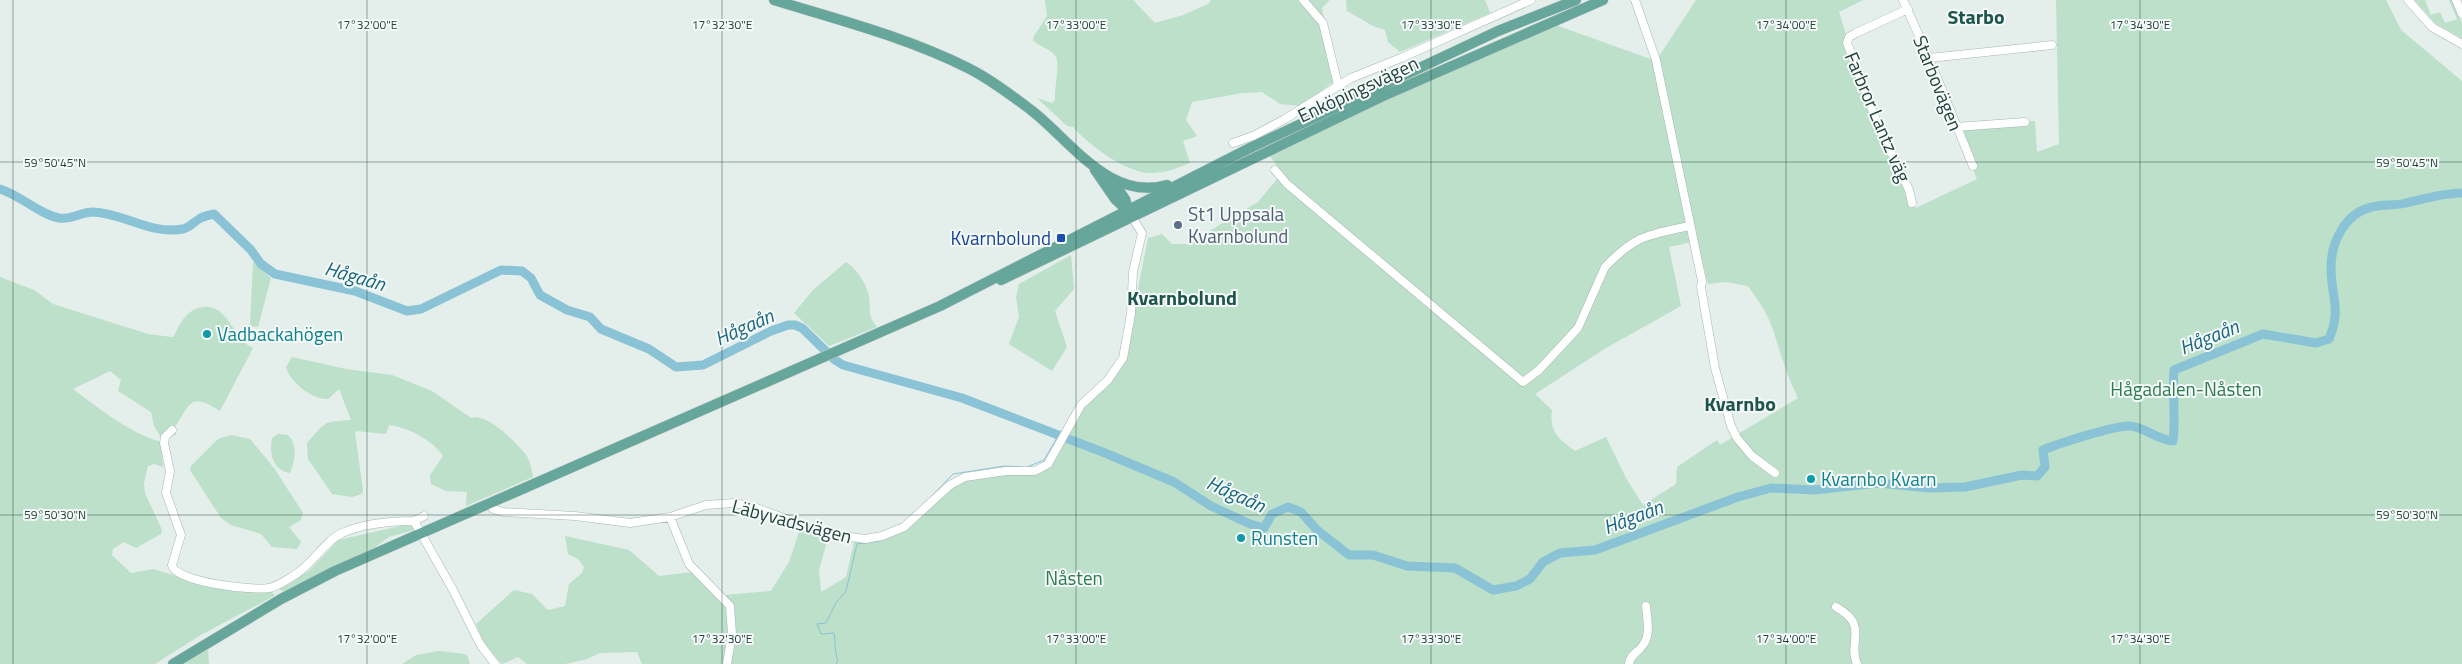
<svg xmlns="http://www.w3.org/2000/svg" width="2462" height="664" font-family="'Titillium Web',sans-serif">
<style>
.green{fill:#bce0c9;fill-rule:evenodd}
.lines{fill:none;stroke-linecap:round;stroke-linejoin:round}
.stream{stroke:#8ac3d5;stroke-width:1}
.river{stroke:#8ac3d5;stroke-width:9}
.minor-casing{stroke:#a6b7b3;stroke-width:9}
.major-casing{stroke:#c1cac8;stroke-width:11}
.minor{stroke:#fff;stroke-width:8}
.major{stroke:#67a69b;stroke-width:10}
.ticks{fill:none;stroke:#22413c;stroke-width:1;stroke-opacity:0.45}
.service-dot{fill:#5c6f8a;stroke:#f5faf8;stroke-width:2}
.transit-dot{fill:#1a4fb4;stroke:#f5faf8;stroke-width:2}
.culture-dot{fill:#0f9aa8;stroke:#f5faf8;stroke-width:2}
.labels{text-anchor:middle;stroke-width:4;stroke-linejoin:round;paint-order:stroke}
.street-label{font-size:19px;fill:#22413c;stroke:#f5faf8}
.service-label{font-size:19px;fill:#4e5e75;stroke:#f5faf8;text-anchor:start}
.transit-label{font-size:19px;fill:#164399;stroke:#f5faf8;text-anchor:end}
.culture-label{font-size:19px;fill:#0d838f;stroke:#f5faf8;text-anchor:start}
.park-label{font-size:19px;fill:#2a7b50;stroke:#f5faf8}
.neighbourhood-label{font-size:20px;font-weight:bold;fill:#1d554c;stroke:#f5faf8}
.water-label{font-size:20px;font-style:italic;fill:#196681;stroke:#f5faf8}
.ticks-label{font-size:12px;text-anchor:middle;fill:#22413c;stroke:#f5faf8;stroke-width:4;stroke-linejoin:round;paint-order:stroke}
</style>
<rect width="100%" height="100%" fill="#e4eeeb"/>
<path class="green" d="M 1045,0 L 1133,0 L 1155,23 L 1183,15 L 1208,4 L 1211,0 L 1330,0 L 1322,8 L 1335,81 L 1301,106 L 1280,104 L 1262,92 L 1242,93 L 1192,102 L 1186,120 L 1197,136 L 1183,141 L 1190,163 C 1178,168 1165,173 1152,173 C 1127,174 1089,145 1073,127 L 1067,126 L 1037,98 L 1052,103 L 1055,100 C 1054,91 1060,62 1056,57 C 1052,50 1040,46 1033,41 L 1034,36 L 1047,16 Z
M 1346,0 L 1485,0 L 1490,13 L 1400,52 L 1388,42 L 1385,30 L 1373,26 L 1347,11 Z
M 1696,0 L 1863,0 L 1839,12 L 1861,84 L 1916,208 L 1977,179 L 1956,127 L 2035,121 L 2037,152 L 2059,144 L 2056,0 L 2386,0 L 2401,30 L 2462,81 L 2462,664 L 642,664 L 637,652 L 600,653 L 587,659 L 565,664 L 527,664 L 518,657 L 502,664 L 484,644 L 476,624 L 514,590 L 532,594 L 548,610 L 565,606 L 569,584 L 582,573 L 584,567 L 578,559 L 568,554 L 565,536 L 629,550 L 659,576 L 692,572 L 725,595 L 771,591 L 789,562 L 800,529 L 828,538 L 819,570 L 821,592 L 846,577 L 855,538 L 899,528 L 956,480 L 1033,469 L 1049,462 L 1062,432 L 1060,430 L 1063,430 L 1078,404 L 1117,366 L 1123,351 L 1130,294 L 1137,294 L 1148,238 L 1162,234 L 1172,244 L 1188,244 L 1258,202 L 1279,177 L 1277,166 L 1270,156 L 1275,152 L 1492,50 L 1553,24 L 1656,61 ZM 1697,241 L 1708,284 L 1726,282 L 1748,286 C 1757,299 1767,312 1772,327 C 1781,353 1785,372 1798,398 L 1720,445 L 1717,440 L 1677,467 L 1676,484 L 1643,505 L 1626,478 L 1606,437 L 1575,451 C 1559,439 1549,432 1552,410 L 1535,394 L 1606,348 L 1681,306 L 1669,247 Z
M 2415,0 L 2425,0 L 2431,15 L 2440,12 L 2445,23 L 2457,19 L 2449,0 L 2452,0 L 2462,23 L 2462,38 L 2435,23 Z
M 1071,255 L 1074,289 L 1055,311 L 1067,347 L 1052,371 L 1009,344 L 1019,317 L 1016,297 L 1019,284 Z
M 253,262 L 271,278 L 258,327 L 250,326 Z
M 846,262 C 856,268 867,284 869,297 C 871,312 867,314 877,327 L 829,346 L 794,313 L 813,290 Z
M 0,277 L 34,290 L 53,304 L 148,334 L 172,337 L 174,336 C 181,322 186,310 203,307 C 228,303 233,340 253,348 L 220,411 C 189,391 191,404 174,428 L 176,435 L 168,436 L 163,441 L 154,426 L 151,412 L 118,391 L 121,380 L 110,371 L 73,389 C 101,410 128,432 161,442 L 163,467 L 154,464 L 148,466 L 144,483 L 145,493 L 162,530 L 161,534 L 136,548 L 124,542 L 113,549 L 112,555 L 131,573 L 154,569 L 188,580 L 270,590 L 274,594 L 274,596 L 199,636 L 155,664 L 0,664 Z
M 292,357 L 346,369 L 392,375 L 432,391 L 471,418 C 487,412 518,444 526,455 C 530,460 532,471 533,477 L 466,506 L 467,492 L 446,491 L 431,484 L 430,475 L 443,456 C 433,440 407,427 389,425 L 386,434 L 356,431 L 355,433 L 363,490 L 362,494 L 352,497 L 332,494 L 308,459 L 307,443 C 327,421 322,422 351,420 L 339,389 L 328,399 C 312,400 289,381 286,367 Z
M 278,434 L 288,435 C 298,445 295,461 290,473 C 273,470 269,454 272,438 Z
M 231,435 L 250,439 L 274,468 L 303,513 L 301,520 L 289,527 L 301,542 L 297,549 L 272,547 L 261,534 L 231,525 L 221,518 L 190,470 L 191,466 L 218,439 Z
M 410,524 L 414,530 L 389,537 L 374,548 L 284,591 L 280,590 L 280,586 L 309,571 L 338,540 Z
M 208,650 L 209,664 L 183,664 Z
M 439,651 L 465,654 L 468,657 L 470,664 L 402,664 L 416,655 Z"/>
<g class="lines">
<path class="stream" d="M 1027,467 L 1044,460 L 1058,436
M 927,501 L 953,474 L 1004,466 L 1021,467
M 836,664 L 838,660 C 834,652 836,643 834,633 L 821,634 L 817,624 L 826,623 L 836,603 L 846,591 L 857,544 L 879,541"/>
<path class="river" d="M 0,189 C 20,195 39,214 59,218 C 71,220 81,212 93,212 C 124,213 150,235 183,229 C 189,228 194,222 199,219 C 203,216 209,215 214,214 L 251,250 L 261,264 L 275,274 L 355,291 L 407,311 L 421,309 L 501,270 L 522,271 L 531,278 L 540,295 L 567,310 L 590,317 L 601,329 L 649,349 L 676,367 L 703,365 L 771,331 L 788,325 L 795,325 L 802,328 L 835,360 L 843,365 L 962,398 L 1105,453 L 1174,482 L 1211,506 L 1250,524 L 1264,528 L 1272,514 L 1288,507 L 1301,512 L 1317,530 L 1349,555 L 1373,555 L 1407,566 L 1455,568 L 1493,590 L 1516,586 L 1530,579 L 1543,562 L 1560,553 L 1595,550 L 1738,497 L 1771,488 L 1814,490 L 1878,483 L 1929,488 L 1965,487 L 2022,475 L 2037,476 L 2045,467 L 2043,450 C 2057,444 2116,425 2130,426 C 2145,427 2157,440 2173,441 C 2176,417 2172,395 2174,370 L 2263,334 L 2316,343 L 2329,339 C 2342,308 2331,298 2331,268 C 2331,242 2345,213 2372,207 C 2383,204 2395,206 2406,203 C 2425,199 2442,193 2462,193"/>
<g class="minor-casing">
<path id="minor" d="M 1303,0 L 1323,23 L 1338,85
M 1635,0 L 1656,60 L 1702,281 L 1701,287 L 1715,368 L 1731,426 L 1737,438 L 1752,456 L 1775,473
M 1903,0 L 1929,58 L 1973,166
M 2408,0 L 2432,27 L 2462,44
M 2456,0 L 2462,14
M 1908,9 L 1856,33 L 1849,37 L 1847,43 L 1877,122 L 1909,190 L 1912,203
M 1929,58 L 2052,45
M 1956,127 L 2025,122
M 1233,143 L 1253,136 L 1285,119 L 1351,78 L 1401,58 L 1531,0
M 1275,170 L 1287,184 L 1523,382 L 1539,370 L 1578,328 L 1605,267 C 1636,235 1647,235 1690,226
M 172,430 L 165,437 L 164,443 L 170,471 L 166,493 L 181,535 L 172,565 C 175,582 253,591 269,588 C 279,586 288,579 296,574 C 312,564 326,540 342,533 C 363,524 391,521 414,521 L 453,590 L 480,644 L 495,664
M 490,503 L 493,509 L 503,512 L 575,516 L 630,523 L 670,517 L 706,505 L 734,503 L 754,507 L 824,533 L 865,539 L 882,536 L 904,527 L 950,485 L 965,477 L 1006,471 L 1035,471 L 1048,464 L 1081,405 L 1108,380 L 1123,358 L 1131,314 L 1133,272 L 1142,233 L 1132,217
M 670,517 L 689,564 L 730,606 L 732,634 L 727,664
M 414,521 L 424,516
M 1836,607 C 1870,626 1847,641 1857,664
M 1629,664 C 1630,654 1638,653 1643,645 C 1651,635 1647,618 1646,606"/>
</g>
<g class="major-casing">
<path id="major" d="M 774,0 C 839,20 906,37 968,68 C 990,79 1011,95 1031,110 C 1070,140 1110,202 1167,185
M 1095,170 L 1115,199 L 1127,210
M 1111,179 L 1125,199 L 1129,212
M 1001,280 L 1381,97 L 1603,0
M 173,664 L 281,599 L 335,571 L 940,306 L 1252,147 L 1498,31 L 1576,0"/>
</g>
<use href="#minor" class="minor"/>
<use href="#major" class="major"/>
</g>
<path class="ticks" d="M 13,0 L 13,664M 367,0 L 367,664M 722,0 L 722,664M 1076,0 L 1076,664M 1431,0 L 1431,664M 1786,0 L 1786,664M 2140,0 L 2140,664M 0,162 L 2462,162M 0,515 L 2462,515"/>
<circle class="service-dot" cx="1178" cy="225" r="5"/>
<rect class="transit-dot" x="1056" y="233" width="10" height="10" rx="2.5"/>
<g class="culture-dot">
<circle cx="207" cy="334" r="5"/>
<circle cx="1811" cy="479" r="5"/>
<circle cx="1241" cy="538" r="5"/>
</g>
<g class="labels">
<g class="street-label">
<text transform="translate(1938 83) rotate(68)" y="7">Starbovägen</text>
<text transform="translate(1358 89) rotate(-25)" y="7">Enköpingsvägen</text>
<text transform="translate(1878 117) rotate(67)" y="7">Farbror Lantz väg</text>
<text transform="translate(792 521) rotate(15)" y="7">Läbyvadsvägen</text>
</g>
<g class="service-label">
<text x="1188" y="221">St1 Uppsala<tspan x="1188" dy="22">Kvarnbolund</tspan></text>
</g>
<g class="transit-label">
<text x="1051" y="245">Kvarnbolund</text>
</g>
<g class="culture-label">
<text x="217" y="341">Vadbackahögen</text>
<text x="1821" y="486">Kvarnbo Kvarn</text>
<text x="1251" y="545">Runsten</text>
</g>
<g class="park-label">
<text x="2186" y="396">Hågadalen-Nåsten</text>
<text x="1074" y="585">Nåsten</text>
</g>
<g class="neighbourhood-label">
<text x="1976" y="24">Starbo</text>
<text x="1182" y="305">Kvarnbolund</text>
<text x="1740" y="411">Kvarnbo</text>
</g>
<g class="water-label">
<text transform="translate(355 276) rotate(16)" y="7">Hågaån</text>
<text transform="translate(744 327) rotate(-24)" y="7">Hågaån</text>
<text transform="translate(2209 337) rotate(-22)" y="7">Hågaån</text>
<text transform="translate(1236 494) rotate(24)" y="7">Hågaån</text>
<text transform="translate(1633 517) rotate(-21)" y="7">Hågaån</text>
</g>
</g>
<g class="ticks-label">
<text x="367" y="29">17°32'00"E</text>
<text x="722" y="29">17°32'30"E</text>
<text x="1076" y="29">17°33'00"E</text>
<text x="1431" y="29">17°33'30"E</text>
<text x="1786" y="29">17°34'00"E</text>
<text x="2140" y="29">17°34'30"E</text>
<text x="55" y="167">59°50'45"N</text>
<text x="2407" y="167">59°50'45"N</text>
<text x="55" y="519">59°50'30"N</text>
<text x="2407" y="519">59°50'30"N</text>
<text x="367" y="643">17°32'00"E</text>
<text x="722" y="643">17°32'30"E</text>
<text x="1076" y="643">17°33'00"E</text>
<text x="1431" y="643">17°33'30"E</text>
<text x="1786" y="643">17°34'00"E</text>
<text x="2140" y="643">17°34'30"E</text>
</g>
</svg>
